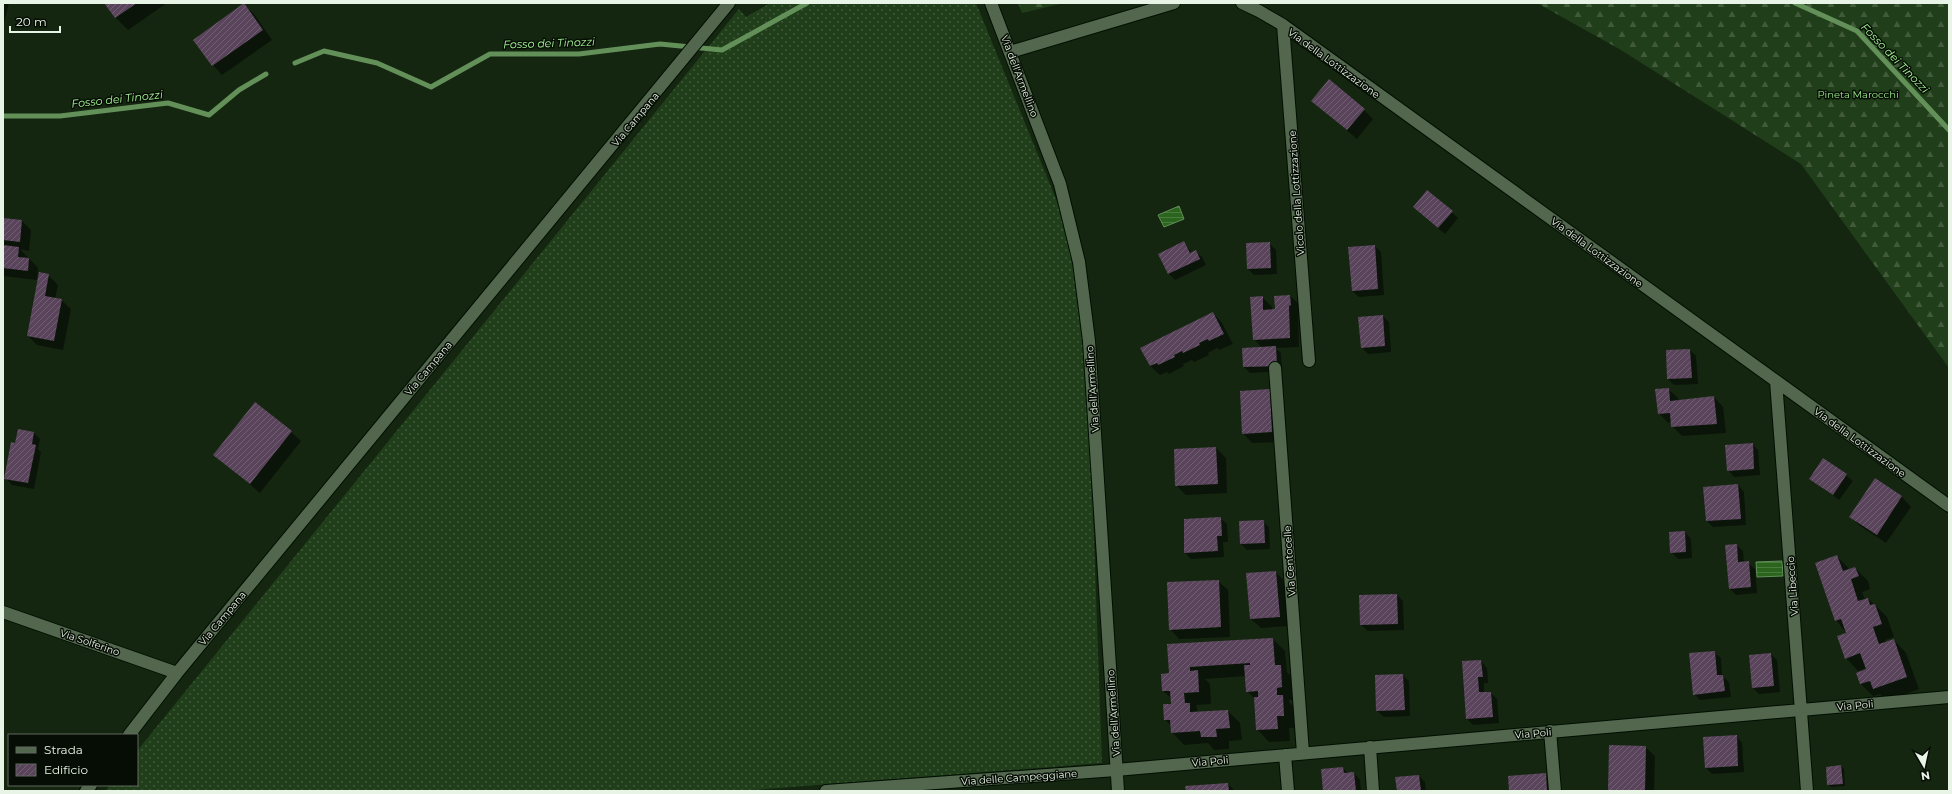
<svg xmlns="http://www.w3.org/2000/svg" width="1952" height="794" font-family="Montserrat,sans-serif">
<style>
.grass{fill:url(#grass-dots)}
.forest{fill:url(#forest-firs)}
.water{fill:url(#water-rules);stroke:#638f59}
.shadow{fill:#0007}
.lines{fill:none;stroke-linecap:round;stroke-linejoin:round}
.stream{stroke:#638f59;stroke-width:5}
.building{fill:url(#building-hatch)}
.street-casing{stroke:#010f00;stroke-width:14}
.secondary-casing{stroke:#010f00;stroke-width:14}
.street{stroke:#52674e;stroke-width:12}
.secondary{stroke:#52674e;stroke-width:12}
.labels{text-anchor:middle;stroke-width:3;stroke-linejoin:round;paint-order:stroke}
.street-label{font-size:10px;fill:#e8f4e5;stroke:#060d05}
.park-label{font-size:10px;fill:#9ae98a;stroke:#060d05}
.water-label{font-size:11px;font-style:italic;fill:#a7f697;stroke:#060d05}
</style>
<defs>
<pattern id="grass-dots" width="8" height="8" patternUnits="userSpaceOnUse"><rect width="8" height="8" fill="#203e19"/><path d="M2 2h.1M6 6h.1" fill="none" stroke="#405a3a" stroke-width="1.8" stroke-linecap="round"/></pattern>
<pattern id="forest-firs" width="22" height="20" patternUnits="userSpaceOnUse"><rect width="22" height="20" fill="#203e19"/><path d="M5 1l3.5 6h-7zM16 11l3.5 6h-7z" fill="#405a3a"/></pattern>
<pattern id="water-rules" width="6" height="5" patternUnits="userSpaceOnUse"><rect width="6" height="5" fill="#2a641d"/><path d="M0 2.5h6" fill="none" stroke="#497b3e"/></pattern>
<pattern id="building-hatch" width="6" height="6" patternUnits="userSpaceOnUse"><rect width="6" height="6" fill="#59445b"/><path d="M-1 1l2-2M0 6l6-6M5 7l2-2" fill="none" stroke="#716072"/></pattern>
</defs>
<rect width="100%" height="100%" fill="#142610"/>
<path class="grass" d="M 770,3 L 976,3 L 1069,231 L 1087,343 L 1102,763 L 741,791 L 105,791 L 110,785 L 137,785 L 137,751 L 739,9 L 746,17 Z"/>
<path class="forest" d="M 1018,3 L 1064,3 L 1022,13 Z
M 1537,3 L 1949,3 L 1949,368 L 1801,164 L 1621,50 Z"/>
<path class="water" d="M 1179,206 L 1184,219 L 1164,227 L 1158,215 Z
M 1782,561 L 1783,576 L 1757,577 L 1756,562 Z"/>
<path class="shadow" d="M 3,3 L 9,3 L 3,27 Z
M 106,3 L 167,3 L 128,30 L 116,18 Z
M 244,5 L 254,14 L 272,40 L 222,75 L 213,65 Z
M 1313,101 L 1364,110 L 1373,119 L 1357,139 Z
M 1427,191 L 1458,218 L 1445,234 L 1420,213 Z
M 3,219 L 22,221 L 31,230 L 29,251 L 20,249 L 38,268 L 37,280 L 3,276 Z
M 1183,242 L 1192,253 L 1195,251 L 1202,257 L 1206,265 L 1175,280 L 1169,274 L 1159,254 Z
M 1269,243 L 1276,250 L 1277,274 L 1254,275 L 1248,269 Z
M 1375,246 L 1381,252 L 1384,295 L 1359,297 L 1352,291 Z
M 48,275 L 58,285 L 55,299 L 61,300 L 71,309 L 63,350 L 37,345 L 28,336 Z
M 1290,296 L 1300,305 L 1300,315 L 1298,315 L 1299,347 L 1276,348 L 1281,353 L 1282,371 L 1250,373 L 1244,367 L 1243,349 L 1262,348 L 1254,339 L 1262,297 L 1272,307 L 1272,310 L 1276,310 Z
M 1213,313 L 1222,323 L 1233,344 L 1219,350 L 1217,348 L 1208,353 L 1209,355 L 1194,362 L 1192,360 L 1183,364 L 1184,366 L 1169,374 L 1167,372 L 1160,375 L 1150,366 L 1142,348 Z
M 1383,316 L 1389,322 L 1391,352 L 1368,354 L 1362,348 L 1359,318 Z
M 1690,350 L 1696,356 L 1698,384 L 1674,385 L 1668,379 L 1667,351 Z
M 1668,389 L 1678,398 L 1678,401 L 1714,397 L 1723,407 L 1726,433 L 1682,436 L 1672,426 L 1672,422 L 1668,423 L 1659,413 Z
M 1269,390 L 1279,400 L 1281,442 L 1252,443 L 1243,433 Z
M 291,432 L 301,441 L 260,493 L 215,455 Z
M 34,433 L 40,439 L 38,449 L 41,452 L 34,489 L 12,485 L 5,478 L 16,444 Z
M 1752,444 L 1758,450 L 1760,475 L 1734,477 L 1728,470 Z
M 1216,448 L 1226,458 L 1227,493 L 1186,495 L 1176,485 L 1175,450 Z
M 1846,475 L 1853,481 L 1839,500 L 1811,479 Z
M 1875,479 L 1902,497 L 1911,507 L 1886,543 L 1860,526 L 1850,517 Z
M 1738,485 L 1744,492 L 1746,525 L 1713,527 L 1707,521 Z
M 1220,518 L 1227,524 L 1228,542 L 1223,542 L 1224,557 L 1191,559 L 1185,553 L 1184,536 Z
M 1263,521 L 1269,527 L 1270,549 L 1247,550 L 1241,544 L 1240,522 Z
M 1685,532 L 1691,539 L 1692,558 L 1678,559 L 1671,552 Z
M 1736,545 L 1743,551 L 1744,563 L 1748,563 L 1755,569 L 1757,593 L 1736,595 L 1730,589 Z
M 1837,556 L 1850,570 L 1855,568 L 1868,581 L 1870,589 L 1862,592 L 1865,600 L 1868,599 L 1875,605 L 1887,617 L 1894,637 L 1885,640 L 1886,643 L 1894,640 L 1906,653 L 1919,689 L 1887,701 L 1880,694 L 1873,696 L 1861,684 L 1867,670 L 1866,668 L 1858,671 L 1846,658 L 1847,634 L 1836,620 Z
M 1275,572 L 1285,581 L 1289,626 L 1261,628 L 1251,619 Z
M 1218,581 L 1228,590 L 1230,637 L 1179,639 L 1170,629 Z
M 1397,595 L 1403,601 L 1404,630 L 1368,631 L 1361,625 Z
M 1273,639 L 1285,651 L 1287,672 L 1293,678 L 1294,700 L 1289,700 L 1289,702 L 1295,708 L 1296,728 L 1289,728 L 1290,741 L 1269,742 L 1257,729 L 1255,699 L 1247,691 L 1246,676 L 1205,679 L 1210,684 L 1211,704 L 1196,705 L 1198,713 L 1228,711 L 1240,723 L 1242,740 L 1229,741 L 1229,749 L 1214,750 L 1208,743 L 1184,745 L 1172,732 L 1171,726 L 1165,719 L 1172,705 L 1172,699 L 1163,691 L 1170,674 L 1168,645 Z
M 1714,652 L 1721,658 L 1722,676 L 1729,682 L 1731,697 L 1700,700 L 1694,694 Z
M 1771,654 L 1777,660 L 1780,692 L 1759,694 L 1753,688 Z
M 1481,661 L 1487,668 L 1488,683 L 1484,683 L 1484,693 L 1491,693 L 1497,699 L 1499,723 L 1473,725 L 1467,719 Z
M 1402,675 L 1409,681 L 1410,716 L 1384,717 L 1377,711 Z
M 1736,736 L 1742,743 L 1744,772 L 1712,774 L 1706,768 Z
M 1645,747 L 1655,756 L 1654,791 L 1609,791 Z
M 1841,766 L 1844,769 L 1845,786 L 1831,787 L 1828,784 Z
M 1343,768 L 1349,774 L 1354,773 L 1360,780 L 1361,791 L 1324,791 Z
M 1545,774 L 1555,784 L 1555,791 L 1510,791 Z
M 1419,776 L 1425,782 L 1426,791 L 1398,791 Z
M 1228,784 L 1235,791 L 1187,791 Z"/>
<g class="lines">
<path class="stream" d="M 1795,3 L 1857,31 L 1949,130
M 295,63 L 324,51 L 377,63 L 431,87 L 490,54 L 579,54 L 660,44 L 722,50 L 807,3
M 3,116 L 60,116 L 168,103 L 209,115 L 239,90 L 266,74"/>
</g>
<path class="building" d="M 104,3 L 137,3 L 115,18 Z
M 244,3 L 263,30 L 212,66 L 193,40 Z
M 1329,79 L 1365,109 L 1347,130 L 1311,101 Z
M 1427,190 L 1453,211 L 1438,228 L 1413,207 Z
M 3,218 L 22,220 L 20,242 L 3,240 Z
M 1184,241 L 1190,253 L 1196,250 L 1200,259 L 1168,274 L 1158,254 Z
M 1270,242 L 1271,268 L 1247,269 L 1246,243 Z
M 3,245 L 19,247 L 18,257 L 29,258 L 28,271 L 3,268 Z
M 1375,245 L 1378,289 L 1352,291 L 1348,247 Z
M 39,272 L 49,274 L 45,296 L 62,299 L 54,341 L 27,336 Z
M 1290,295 L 1291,305 L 1289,306 L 1290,338 L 1253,340 L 1250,297 L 1263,296 L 1263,310 L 1275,309 L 1274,296 Z
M 1213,312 L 1224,334 L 1209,341 L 1208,339 L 1199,343 L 1200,345 L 1183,353 L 1182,351 L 1174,355 L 1175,357 L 1158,365 L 1157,363 L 1150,366 L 1140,348 Z
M 1383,315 L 1385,346 L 1361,348 L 1358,317 Z
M 1276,346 L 1277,366 L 1243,367 L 1242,348 Z
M 1690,349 L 1692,378 L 1667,379 L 1666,350 Z
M 1669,388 L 1670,401 L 1714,396 L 1717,424 L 1671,427 L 1670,413 L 1658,414 L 1655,389 Z
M 1270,389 L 1272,432 L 1242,434 L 1240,391 Z
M 255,402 L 292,431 L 250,484 L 213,455 Z
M 18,429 L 34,432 L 32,444 L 36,445 L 28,483 L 4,479 L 11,442 L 15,443 Z
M 1753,443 L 1754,469 L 1727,471 L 1725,445 Z
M 1216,447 L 1218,484 L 1175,486 L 1174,449 Z
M 1823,458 L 1847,474 L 1833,495 L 1809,479 Z
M 1875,478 L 1902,496 L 1877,535 L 1849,517 Z
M 1738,484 L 1741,519 L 1706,521 L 1703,487 Z
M 1221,517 L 1222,536 L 1217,536 L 1218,551 L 1184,553 L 1184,519 Z
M 1264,520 L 1265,543 L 1240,544 L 1239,521 Z
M 1685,531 L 1686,552 L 1670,553 L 1669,532 Z
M 1737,544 L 1738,562 L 1749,561 L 1751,587 L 1729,589 L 1725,545 Z
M 1837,555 L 1843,571 L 1855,567 L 1859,576 L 1851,579 L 1858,601 L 1868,598 L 1870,605 L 1875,604 L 1882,624 L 1873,627 L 1879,644 L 1894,639 L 1907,677 L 1873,689 L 1870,681 L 1860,684 L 1856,673 L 1866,669 L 1860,653 L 1845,659 L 1837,636 L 1846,633 L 1841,619 L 1835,621 L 1815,563 Z
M 1276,571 L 1280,617 L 1250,619 L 1246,573 Z
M 1219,580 L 1221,627 L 1169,630 L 1167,582 Z
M 1397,594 L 1398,624 L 1360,625 L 1359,595 Z
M 1273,638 L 1275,665 L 1281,665 L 1282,687 L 1277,688 L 1277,695 L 1283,695 L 1284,716 L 1277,716 L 1278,729 L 1256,730 L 1254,697 L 1258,697 L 1258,691 L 1246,692 L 1244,665 L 1250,665 L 1250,663 L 1190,667 L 1190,671 L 1198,670 L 1199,692 L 1184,693 L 1185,703 L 1190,703 L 1190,712 L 1228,710 L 1230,728 L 1216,729 L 1217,737 L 1201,737 L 1200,731 L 1171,733 L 1170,720 L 1164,720 L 1163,704 L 1171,704 L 1170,691 L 1162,691 L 1161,674 L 1169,673 L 1167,644 Z
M 1715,651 L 1717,675 L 1723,675 L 1725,691 L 1693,695 L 1689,653 Z
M 1771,653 L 1774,686 L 1752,688 L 1749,655 Z
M 1481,660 L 1483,677 L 1478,677 L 1479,692 L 1491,692 L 1493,717 L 1466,719 L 1462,661 Z
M 1403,674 L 1405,710 L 1376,711 L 1375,675 Z
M 1737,735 L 1738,766 L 1705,768 L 1703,737 Z
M 1609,745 L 1646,746 L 1645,791 L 1608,791 Z
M 1841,765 L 1843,784 L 1827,785 L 1826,767 Z
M 1343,767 L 1344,773 L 1354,772 L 1356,791 L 1323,791 L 1321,769 Z
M 1546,773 L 1547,791 L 1509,791 L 1508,776 Z
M 1419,775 L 1421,791 L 1397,791 L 1395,777 Z
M 1228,783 L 1229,791 L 1186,791 L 1185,786 Z"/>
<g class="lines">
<g class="street-casing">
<path id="street" d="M 1242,3 L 1259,11 L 1283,25 L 1949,506
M 1283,25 L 1309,361
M 1010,52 L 1174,3
M 1275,368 L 1303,753
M 1776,381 L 1807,791
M 3,612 L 177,673
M 1550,731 L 1555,791
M 129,735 L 177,673 L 729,3
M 1370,747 L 1373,791
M 1285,755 L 1288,791
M 86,791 L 91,785
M 826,791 L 1116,770 L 1949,697"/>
</g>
<g class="secondary-casing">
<path id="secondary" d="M 991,3 L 1060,184 L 1079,262 L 1089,341 L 1118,791"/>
</g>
<use href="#street" class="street"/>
<use href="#secondary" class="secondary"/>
</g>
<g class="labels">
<g class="street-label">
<text transform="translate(1334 63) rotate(36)" y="4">Via della Lottizzazione</text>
<text transform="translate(1020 76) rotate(69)" y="4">Via dell'Armellino</text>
<text transform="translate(635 119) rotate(-50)" y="4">Via Campana</text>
<text transform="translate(1296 193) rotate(-94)" y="4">Vicolo della Lottizzazione</text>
<text transform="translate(1597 252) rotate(36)" y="4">Via della Lottizzazione</text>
<text transform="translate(428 368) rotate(-50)" y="4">Via Campana</text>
<text transform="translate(1092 389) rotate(-94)" y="4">Via dell'Armellino</text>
<text transform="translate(1860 442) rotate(36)" y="4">Via della Lottizzazione</text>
<text transform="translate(1289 561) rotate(-94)" y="4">Via Centocelle</text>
<text transform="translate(1792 586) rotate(-94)" y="4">Via Libeccio</text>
<text transform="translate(222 618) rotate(-50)" y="4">Via Campana</text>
<text transform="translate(90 642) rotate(19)" y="4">Via Solferino</text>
<text transform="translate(1855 705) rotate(-5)" y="4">Via Poli</text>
<text transform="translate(1113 713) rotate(-94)" y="4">Via dell'Armellino</text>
<text transform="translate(1533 733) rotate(-5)" y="4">Via Poli</text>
<text transform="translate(1210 761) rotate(-5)" y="4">Via Poli</text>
<text transform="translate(1019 777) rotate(-4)" y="4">Via delle Campeggiane</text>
</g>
<g class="park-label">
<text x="1858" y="98">Pineta Marocchi</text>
</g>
<g class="water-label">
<text transform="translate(549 43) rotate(-2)" y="4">Fosso dei Tinozzi</text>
<text transform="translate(1895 58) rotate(46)" y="4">Fosso dei Tinozzi</text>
<text transform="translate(117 99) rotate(-6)" y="4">Fosso dei Tinozzi</text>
</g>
</g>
<rect width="1952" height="794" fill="none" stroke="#e8f4e5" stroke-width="8"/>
<rect x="8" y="734" width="130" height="52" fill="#060d05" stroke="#60695f"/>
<rect x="16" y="747" width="20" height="6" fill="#52674e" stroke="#60695f"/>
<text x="44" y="754" font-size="12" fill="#e8f4e5">Strada</text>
<rect x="16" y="764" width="20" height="12" fill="url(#building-hatch)" stroke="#60695f"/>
<text x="44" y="774" font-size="12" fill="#e8f4e5">Edificio</text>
<g transform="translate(1924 766) rotate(171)" stroke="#060d05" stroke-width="3" paint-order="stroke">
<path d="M0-3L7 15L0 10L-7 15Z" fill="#e8f4e5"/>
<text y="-6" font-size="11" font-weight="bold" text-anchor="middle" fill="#e8f4e5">N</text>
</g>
<path d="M10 26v6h50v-6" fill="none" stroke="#e8f4e5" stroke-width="2"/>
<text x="16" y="26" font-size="12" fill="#e8f4e5" stroke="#060d05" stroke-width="3" paint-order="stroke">20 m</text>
</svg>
